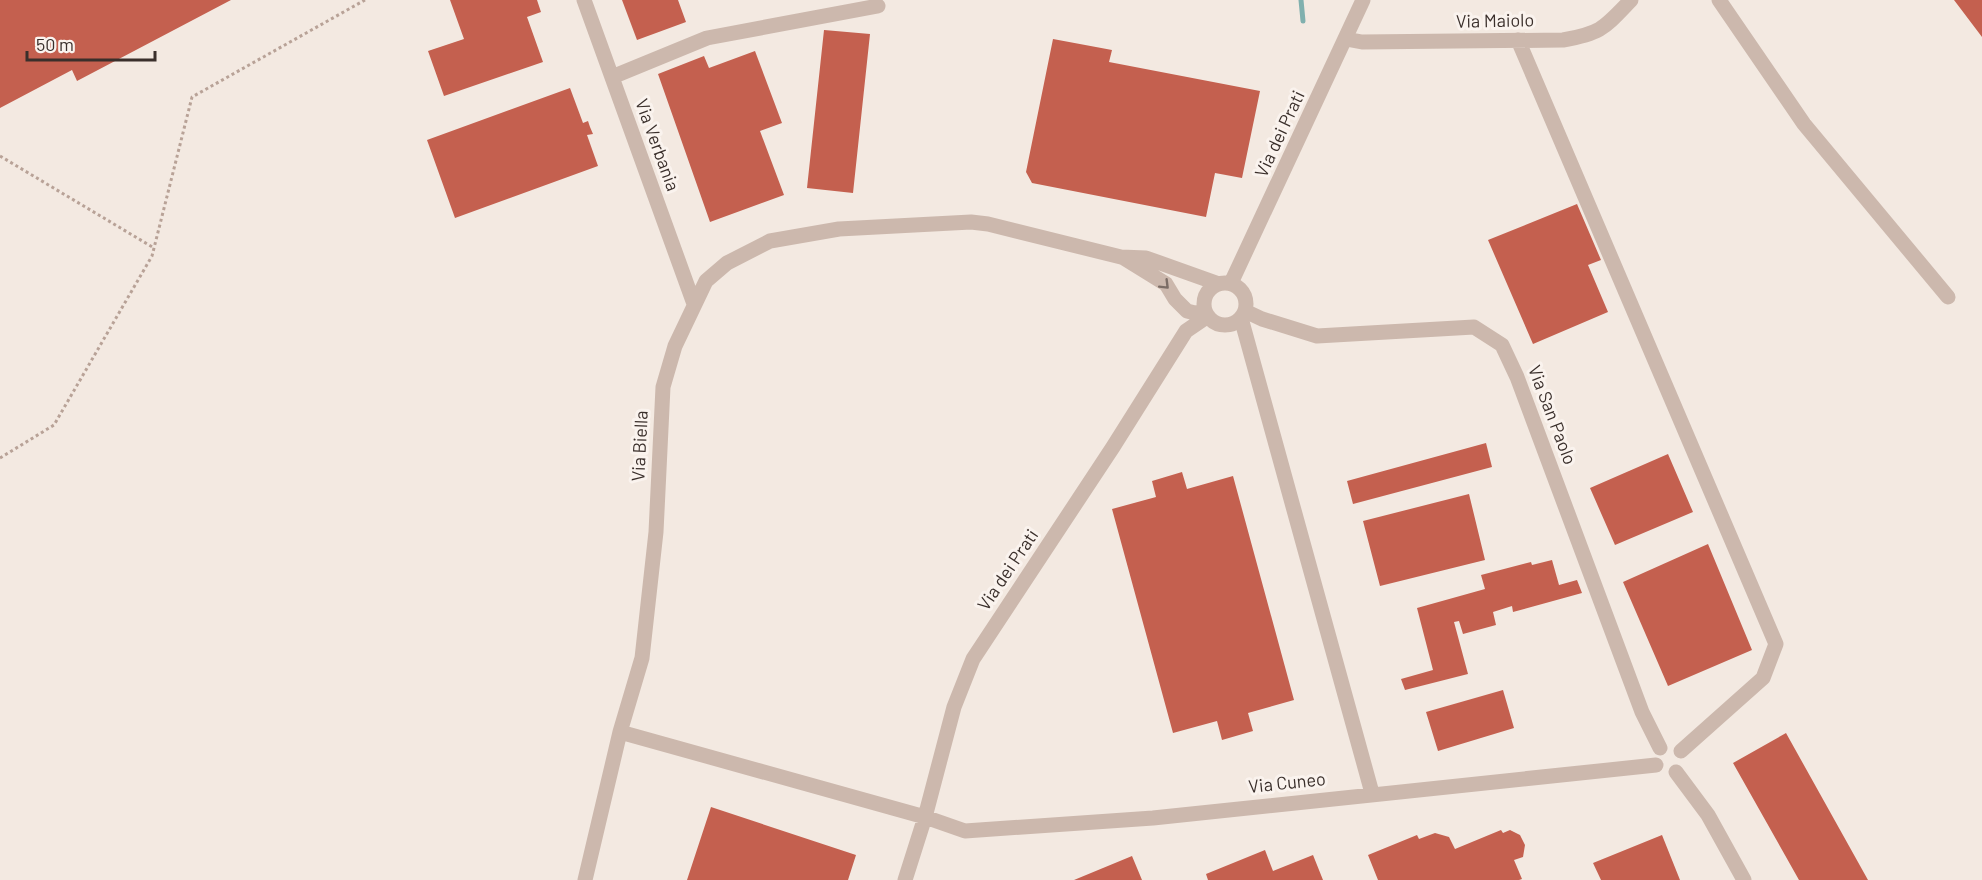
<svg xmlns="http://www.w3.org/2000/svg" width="1982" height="880" font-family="Barlow,sans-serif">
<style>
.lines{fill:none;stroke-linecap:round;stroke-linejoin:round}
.stream{stroke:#80b0ae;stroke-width:5}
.building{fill:#c4604f}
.path{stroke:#b8a297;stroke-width:3;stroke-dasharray:3 3;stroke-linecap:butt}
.minor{stroke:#ccb8ad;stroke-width:15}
.oneway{stroke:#7c6d66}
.labels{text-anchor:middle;stroke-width:6;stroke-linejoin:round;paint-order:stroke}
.street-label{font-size:18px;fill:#3a2f2b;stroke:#faf3ee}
</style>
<rect width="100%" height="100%" fill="#f3e9e1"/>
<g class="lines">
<path class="stream" d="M 1301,0 L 1303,21"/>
</g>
<path class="building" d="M 0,0 L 231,0 L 77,81 L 72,70 L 0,108 Z
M 450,0 L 537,0 L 541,12 L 527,17 L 543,62 L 444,96 L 428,51 L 464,39 Z
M 622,0 L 678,0 L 686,22 L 637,40 Z
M 1954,0 L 1982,0 L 1982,37 Z
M 824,30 L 870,34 L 853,193 L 807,188 Z
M 1053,39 L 1112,50 L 1109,62 L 1260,91 L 1242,178 L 1215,173 L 1206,217 L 1032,183 L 1026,172 Z
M 755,51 L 782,123 L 760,131 L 784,195 L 710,222 L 658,74 L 704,56 L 709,68 Z
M 570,88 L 583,123 L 588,121 L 590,127 L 593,134 L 587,135 L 598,166 L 455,218 L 427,140 Z
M 1577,204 L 1601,260 L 1588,265 L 1608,312 L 1533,344 L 1488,240 Z
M 1486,443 L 1492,467 L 1353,504 L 1347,481 Z
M 1668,454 L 1693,512 L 1615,545 L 1590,488 Z
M 1182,472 L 1187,489 L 1233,476 L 1294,700 L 1248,713 L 1253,731 L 1222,740 L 1217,721 L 1173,733 L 1112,509 L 1156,497 L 1152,481 Z
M 1469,494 L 1485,560 L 1380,586 L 1363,521 Z
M 1708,544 L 1752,650 L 1668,686 L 1623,582 Z
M 1552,560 L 1559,585 L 1577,580 L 1582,593 L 1513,612 L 1512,606 L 1493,612 L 1496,625 L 1463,634 L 1459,621 L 1454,622 L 1468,674 L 1405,690 L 1401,679 L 1433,670 L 1417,608 L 1485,589 L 1481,575 L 1531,562 L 1532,565 Z
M 1503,690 L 1514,728 L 1438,751 L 1426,712 Z
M 1786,733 L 1868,880 L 1799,880 L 1733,763 Z
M 711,807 L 856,855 L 848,880 L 687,880 Z
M 1501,830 L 1503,833 L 1510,830 L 1520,835 L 1525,845 L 1523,857 L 1514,860 L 1522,879 L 1519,880 L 1378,880 L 1368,855 L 1417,835 L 1419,839 L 1435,833 L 1449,837 L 1455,849 Z
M 1662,835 L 1680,880 L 1601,880 L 1593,863 Z
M 1265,850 L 1273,871 L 1313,855 L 1323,880 L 1208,880 L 1206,874 Z
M 1132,856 L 1142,880 L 1074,880 Z"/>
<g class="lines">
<path class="path" d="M 0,156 L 154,248
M 0,458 L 54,425 L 152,256 L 192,97 L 365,0"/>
<path class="minor" d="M 584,0 L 694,304
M 1719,0 L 1804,124 L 1948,297
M 1346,39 L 1362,42 L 1563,40 C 1602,33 1604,28 1631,0
M 1518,40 L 1776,644 L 1763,678 L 1681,751
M 612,77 L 707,38 L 878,6
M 1124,258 L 1166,284 L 1175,299 L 1187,311 L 1195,313 L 1205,311
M1204 304a21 21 0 1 1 42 0a21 21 0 1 1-42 0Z
M 1231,283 L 1363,0
M 1219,284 L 1146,258 L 1121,257 L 988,224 L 971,222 L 839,229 L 770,241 L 727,263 L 706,281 L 675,346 L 663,387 L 656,532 L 642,658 L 620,732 L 925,817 L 965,831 L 1153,818 L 1656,765
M 1245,311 L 1262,319 L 1317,336 L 1474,327 L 1502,345 L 1517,377 L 1642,712 L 1660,748
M 1241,318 L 1372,793
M 1676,772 L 1708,815 L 1744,880
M 585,880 L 620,732
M 905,880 L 925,817 L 954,707 L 973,659 L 1113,447 L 1186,331 L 1208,316"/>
</g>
<defs><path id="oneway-chevron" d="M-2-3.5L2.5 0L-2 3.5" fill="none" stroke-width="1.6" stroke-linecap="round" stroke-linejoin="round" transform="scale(1.5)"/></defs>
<use class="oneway" href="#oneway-chevron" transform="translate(1165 285) rotate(45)"/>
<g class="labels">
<g class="street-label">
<text transform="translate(1495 21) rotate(-1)" y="6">Via Maiolo</text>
<text transform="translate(1280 134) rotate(-65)" y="6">Via dei Prati</text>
<text transform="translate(657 145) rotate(70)" y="6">Via Verbania</text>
<text transform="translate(1552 415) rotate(69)" y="6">Via San Paolo</text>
<text transform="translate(640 446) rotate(-87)" y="6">Via Biella</text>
<text transform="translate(1008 570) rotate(-56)" y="6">Via dei Prati</text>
<text transform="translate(1287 783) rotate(-6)" y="6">Via Cuneo</text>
</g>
</g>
<path d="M27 51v9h128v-9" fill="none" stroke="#3a2f2b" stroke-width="3"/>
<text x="36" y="51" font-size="18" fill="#3a2f2b" stroke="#faf3ee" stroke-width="4.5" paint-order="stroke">50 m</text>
</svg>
